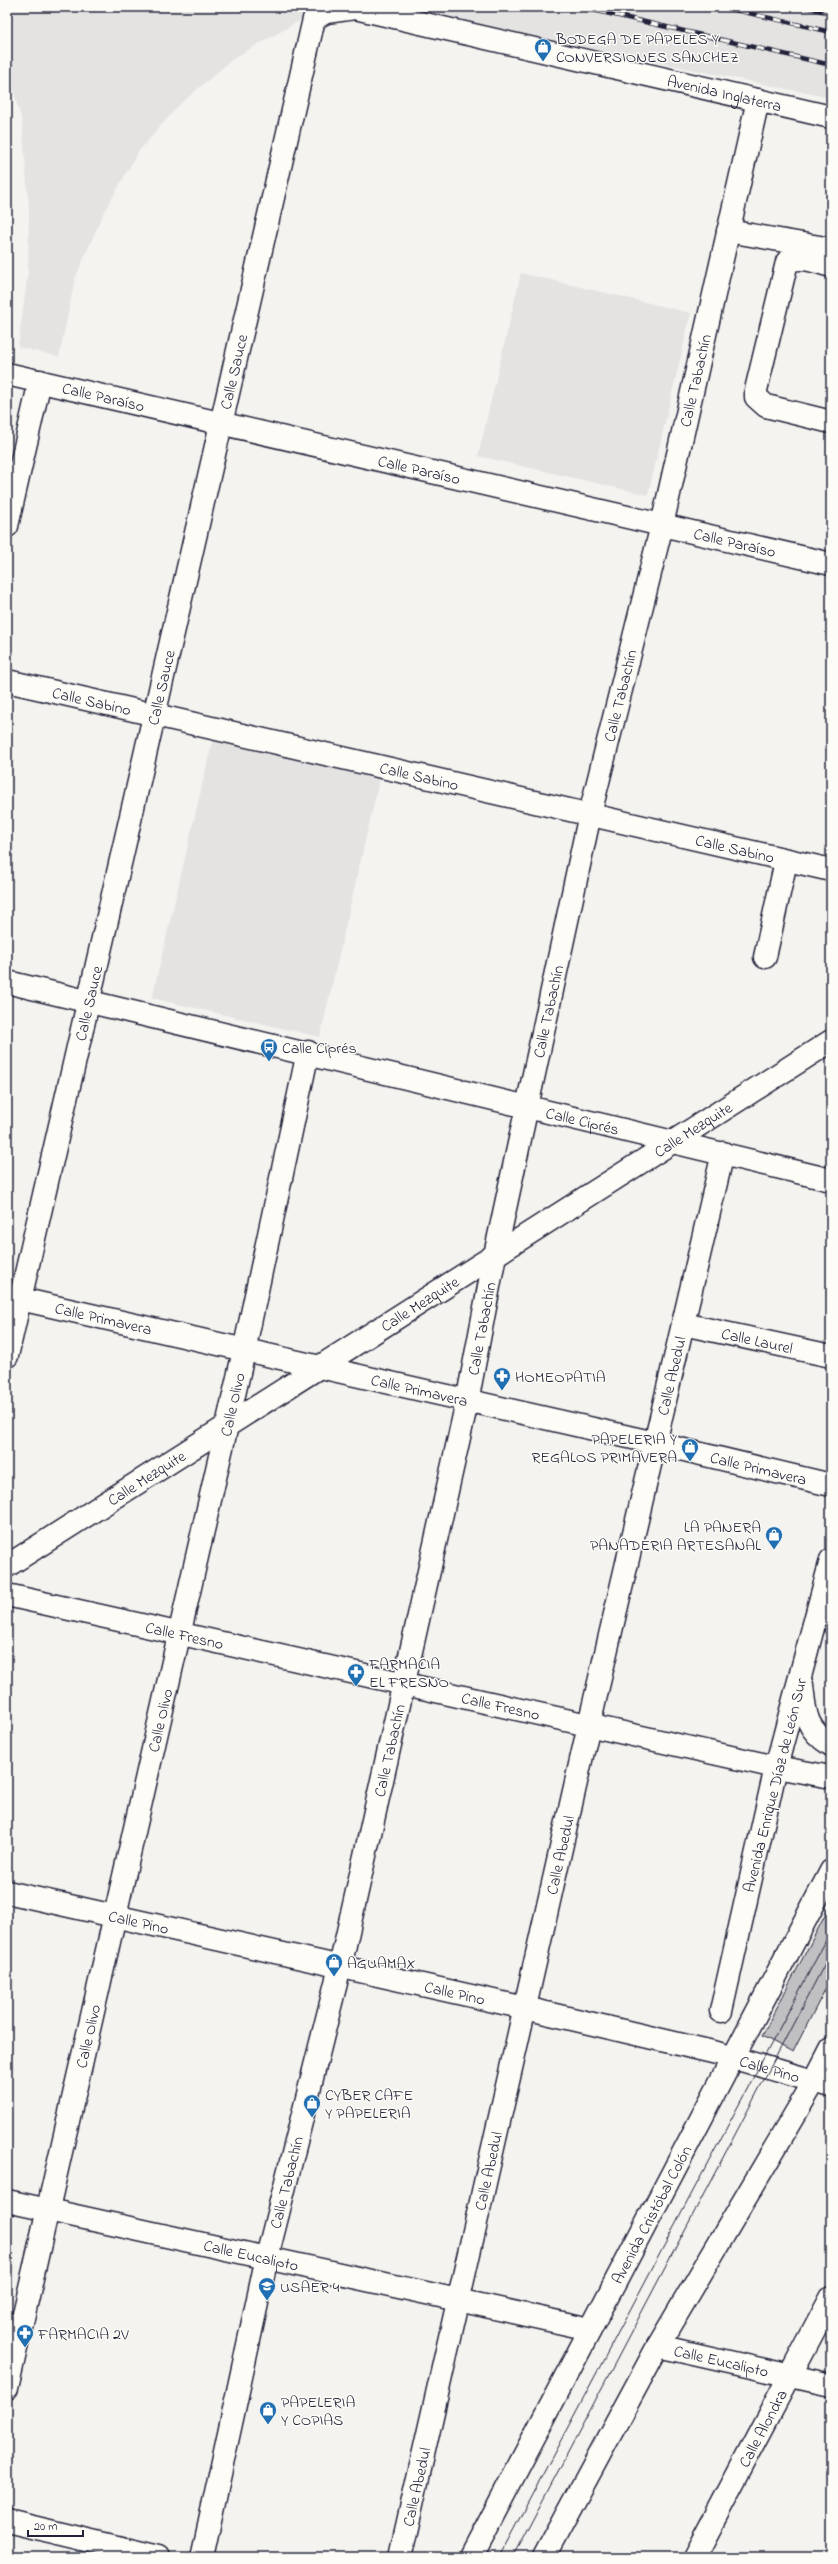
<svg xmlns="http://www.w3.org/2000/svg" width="838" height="2564" font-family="'Indie Flower',sans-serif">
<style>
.built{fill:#e4e3e2}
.building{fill:#c0bfc2;stroke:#22223b}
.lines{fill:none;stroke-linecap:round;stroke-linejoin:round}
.minor-casing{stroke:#22223b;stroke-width:25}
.major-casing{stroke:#22223b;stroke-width:25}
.minor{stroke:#fdfcf7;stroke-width:22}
.major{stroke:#fdfcf7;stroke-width:22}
.tram{stroke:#22223b;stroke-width:1}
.rail-casing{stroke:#22223b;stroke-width:4.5}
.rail{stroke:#fdfcf7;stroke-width:3;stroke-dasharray:9;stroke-linecap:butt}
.labels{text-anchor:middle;stroke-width:3;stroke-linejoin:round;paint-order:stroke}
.poi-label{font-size:16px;fill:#22223b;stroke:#fdfcf7;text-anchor:start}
.street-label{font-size:16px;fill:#22223b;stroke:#fdfcf7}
</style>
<rect width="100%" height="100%" fill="#f4f3ef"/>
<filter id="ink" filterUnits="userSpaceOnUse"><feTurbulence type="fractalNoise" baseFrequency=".025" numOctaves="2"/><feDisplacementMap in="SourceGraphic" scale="8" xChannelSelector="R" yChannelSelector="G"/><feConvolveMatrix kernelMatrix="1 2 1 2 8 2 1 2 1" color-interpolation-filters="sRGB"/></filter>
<g filter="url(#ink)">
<path class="built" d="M 7,7 L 324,7 L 234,58 L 180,104 L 138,152 L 102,216 L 75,279 L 59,357 L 18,347 L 28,272 L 29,209 L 22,121 L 7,68 Z
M 387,7 L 831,7 L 831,98 Z
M 521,273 L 691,313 L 648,495 L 478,456 Z
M 213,739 L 380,777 L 320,1037 L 152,998 Z"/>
<path class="building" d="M 831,1904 L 831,1978 L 793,2052 L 762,2036 Z"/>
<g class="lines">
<g class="minor-casing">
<g id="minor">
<path d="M 728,231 L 831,249"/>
<path d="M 831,266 C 817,262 800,255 787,262 L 756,390 L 756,397 L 766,406 L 831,422"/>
<path id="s1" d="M 7,374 L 831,564"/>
<path d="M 7,526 L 40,381"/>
<path id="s2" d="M 7,681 L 831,870"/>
<path d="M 765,957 L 786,861"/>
<path id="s3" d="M 7,982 L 831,1180"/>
<path id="s4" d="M 7,1296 L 655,1443 L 831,1485"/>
<path id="s5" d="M 683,1324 L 831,1356"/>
<path id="s6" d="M 7,1356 L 314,19 L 326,12 L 355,8 L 831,117"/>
<path id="s7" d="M 7,1566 L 831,1041"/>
<path id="s8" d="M 7,1595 L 776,1767 L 721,2011"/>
<path id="s9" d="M 7,1892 L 525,2008 L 717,2053 L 831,2086"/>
<path id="s10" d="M 7,2201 L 590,2329"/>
<path id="s11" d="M 658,2346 L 831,2385"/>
<path id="s12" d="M 7,2388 L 244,1351 L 308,1052"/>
<path d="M 7,2521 L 159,2557"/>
<path id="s13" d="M 202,2557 L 267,2257 L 340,1967 L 467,1402 L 495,1255 L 590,814 L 662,525 L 758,100"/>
<path id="s14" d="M 400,2557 L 589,1725 L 723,1153"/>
<path id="s15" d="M 694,2557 L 831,2298"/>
</g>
</g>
<g class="major-casing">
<g id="major">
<path d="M 831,1560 L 776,1767 L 831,1777"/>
<path d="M 802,1685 C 805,1713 805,1729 831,1745"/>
<path id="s16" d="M 471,2557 L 831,1871"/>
<path d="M 544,2557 L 658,2346 L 814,2082 L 831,2049"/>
</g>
</g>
<use href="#minor" class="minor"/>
<use href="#major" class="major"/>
<path class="tram" d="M 499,2557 L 831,1931
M 513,2557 L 831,1952"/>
<g class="rail-casing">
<path id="rail" d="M 580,7 L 831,65
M 722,7 L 831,32
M 805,7 L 831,13"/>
</g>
<use href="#rail" class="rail"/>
</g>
</g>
<defs>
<g id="shop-pin" transform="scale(0.9)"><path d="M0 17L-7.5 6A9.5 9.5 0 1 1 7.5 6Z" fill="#1f6fb2" stroke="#fdfcf7"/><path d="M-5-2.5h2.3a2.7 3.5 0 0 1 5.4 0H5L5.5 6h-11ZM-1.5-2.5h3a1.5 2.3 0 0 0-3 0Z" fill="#fff"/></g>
<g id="bus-pin" transform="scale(0.9)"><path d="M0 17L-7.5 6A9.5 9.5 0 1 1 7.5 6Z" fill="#1f6fb2" stroke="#fdfcf7"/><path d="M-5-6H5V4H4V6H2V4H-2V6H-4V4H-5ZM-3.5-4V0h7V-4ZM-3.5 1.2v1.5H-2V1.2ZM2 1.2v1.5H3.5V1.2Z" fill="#fff"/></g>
<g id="pharmacy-pin" transform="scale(0.9)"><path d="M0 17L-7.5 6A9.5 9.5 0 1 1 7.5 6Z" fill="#1f6fb2" stroke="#fdfcf7"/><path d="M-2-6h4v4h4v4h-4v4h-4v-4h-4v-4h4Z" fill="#fff"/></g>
<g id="school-pin" transform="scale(0.9)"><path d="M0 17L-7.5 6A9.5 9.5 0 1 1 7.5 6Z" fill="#1f6fb2" stroke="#fdfcf7"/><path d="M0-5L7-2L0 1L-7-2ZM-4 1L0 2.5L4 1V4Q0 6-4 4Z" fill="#fff"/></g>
</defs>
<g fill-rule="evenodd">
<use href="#shop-pin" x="543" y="47"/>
<use href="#bus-pin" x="269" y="1047"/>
<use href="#pharmacy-pin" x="502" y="1376"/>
<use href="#shop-pin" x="690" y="1447"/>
<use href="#shop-pin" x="774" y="1535"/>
<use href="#pharmacy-pin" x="356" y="1672"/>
<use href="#shop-pin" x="334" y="1962"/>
<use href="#shop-pin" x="312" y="2103"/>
<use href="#school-pin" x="267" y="2286"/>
<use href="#pharmacy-pin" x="25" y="2333"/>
<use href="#shop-pin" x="268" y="2410"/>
</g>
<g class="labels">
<g class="poi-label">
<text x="556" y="44">BODEGA DE PAPELES Y<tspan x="556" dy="18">CONVERSIONES SANCHEZ</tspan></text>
<text x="282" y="1053">Calle Ciprés</text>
<text x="515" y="1382">HOMEOPATIA</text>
<text x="677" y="1444" text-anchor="end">PAPELERIA Y<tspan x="677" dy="18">REGALOS PRIMAVERA</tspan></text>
<text x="761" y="1532" text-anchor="end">LA PANERA<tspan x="761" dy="18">PANADERIA ARTESANAL</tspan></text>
<text x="369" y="1669">FARMACIA<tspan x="369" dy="18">EL FRESNO</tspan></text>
<text x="347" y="1968">AGUAMAX</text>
<text x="325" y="2100">CYBER CAFE<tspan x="325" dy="18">Y PAPELERIA</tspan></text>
<text x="280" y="2292">USAER 4</text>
<text x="38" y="2339">FARMACIA 2V</text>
<text x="281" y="2407">PAPELERIA<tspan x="281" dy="18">Y COPIAS</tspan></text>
</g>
<g class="street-label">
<text dy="6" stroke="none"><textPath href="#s6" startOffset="1794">Avenida Inglaterra</textPath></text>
<text dy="6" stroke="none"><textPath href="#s6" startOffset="1010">Calle Sauce</textPath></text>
<text dy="6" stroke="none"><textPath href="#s13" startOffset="2232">Calle Tabachín</textPath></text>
<text dy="6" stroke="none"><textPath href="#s1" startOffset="99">Calle Paraíso</textPath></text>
<text dy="6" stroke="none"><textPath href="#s1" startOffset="423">Calle Paraíso</textPath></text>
<text dy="6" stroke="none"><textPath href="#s1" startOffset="747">Calle Paraíso</textPath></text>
<text dy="6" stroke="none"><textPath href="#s6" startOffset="686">Calle Sauce</textPath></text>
<text dy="6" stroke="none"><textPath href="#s13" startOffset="1908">Calle Tabachín</textPath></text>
<text dy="6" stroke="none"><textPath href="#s2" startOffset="87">Calle Sabino</textPath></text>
<text dy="6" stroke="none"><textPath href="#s2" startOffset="423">Calle Sabino</textPath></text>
<text dy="6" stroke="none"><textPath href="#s2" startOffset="747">Calle Sabino</textPath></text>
<text dy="6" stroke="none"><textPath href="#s6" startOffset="362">Calle Sauce</textPath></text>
<text dy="6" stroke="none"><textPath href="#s13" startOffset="1584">Calle Tabachín</textPath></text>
<text dy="6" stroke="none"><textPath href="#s3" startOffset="592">Calle Ciprés</textPath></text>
<text dy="6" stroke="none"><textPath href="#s7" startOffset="813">Calle Mezquite</textPath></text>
<text dy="6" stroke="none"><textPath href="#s7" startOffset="489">Calle Mezquite</textPath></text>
<text dy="6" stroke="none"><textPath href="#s4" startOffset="99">Calle Primavera</textPath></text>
<text dy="6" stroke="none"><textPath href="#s13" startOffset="1260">Calle Tabachín</textPath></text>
<text dy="6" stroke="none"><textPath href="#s5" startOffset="76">Calle Laurel</textPath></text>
<text dy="6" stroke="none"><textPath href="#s14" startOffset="1212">Calle Abedul</textPath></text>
<text dy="6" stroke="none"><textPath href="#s4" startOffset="423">Calle Primavera</textPath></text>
<text dy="6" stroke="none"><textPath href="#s12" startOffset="1009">Calle Olivo</textPath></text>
<text dy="6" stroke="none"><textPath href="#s4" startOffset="771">Calle Primavera</textPath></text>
<text dy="6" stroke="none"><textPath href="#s7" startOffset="165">Calle Mezquite</textPath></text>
<text dy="6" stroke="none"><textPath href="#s8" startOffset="182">Calle Fresno</textPath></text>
<text dy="6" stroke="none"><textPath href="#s8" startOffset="506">Calle Fresno</textPath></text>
<text dy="6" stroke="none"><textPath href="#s12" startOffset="685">Calle Olivo</textPath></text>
<text dy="6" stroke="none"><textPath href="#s13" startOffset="828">Calle Tabachín</textPath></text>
<text transform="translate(774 1785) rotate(-76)" y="6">Avenida Enrique Díaz de León Sur</text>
<text dy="6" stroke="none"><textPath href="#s14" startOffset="720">Calle Abedul</textPath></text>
<text dy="6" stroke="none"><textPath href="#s9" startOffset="135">Calle Pino</textPath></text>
<text dy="6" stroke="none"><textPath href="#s9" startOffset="459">Calle Pino</textPath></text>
<text dy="6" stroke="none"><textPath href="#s12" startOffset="361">Calle Olivo</textPath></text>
<text dy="6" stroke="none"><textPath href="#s9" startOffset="783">Calle Pino</textPath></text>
<text dy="6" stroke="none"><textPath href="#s14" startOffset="396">Calle Abedul</textPath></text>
<text dy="6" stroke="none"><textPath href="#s13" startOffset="384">Calle Tabachín</textPath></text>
<text dy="6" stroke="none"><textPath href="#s16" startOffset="387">Avenida Cristóbal Colón</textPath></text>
<text dy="6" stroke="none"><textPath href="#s10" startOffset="250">Calle Eucalipto</textPath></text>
<text dy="6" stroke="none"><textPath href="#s11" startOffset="65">Calle Eucalipto</textPath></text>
<text dy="6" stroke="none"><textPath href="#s15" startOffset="146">Calle Alondra</textPath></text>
<text dy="6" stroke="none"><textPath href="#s14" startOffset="72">Calle Abedul</textPath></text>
</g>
</g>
<rect width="838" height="2564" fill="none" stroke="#fdfcf7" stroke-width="24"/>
<rect x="12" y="12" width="814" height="2540" fill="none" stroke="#22223b" stroke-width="1.5" filter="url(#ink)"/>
<path d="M28 2530v6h55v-6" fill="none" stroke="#22223b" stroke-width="2"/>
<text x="34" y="2530" font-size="12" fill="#22223b" stroke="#fdfcf7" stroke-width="3" paint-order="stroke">20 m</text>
</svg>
